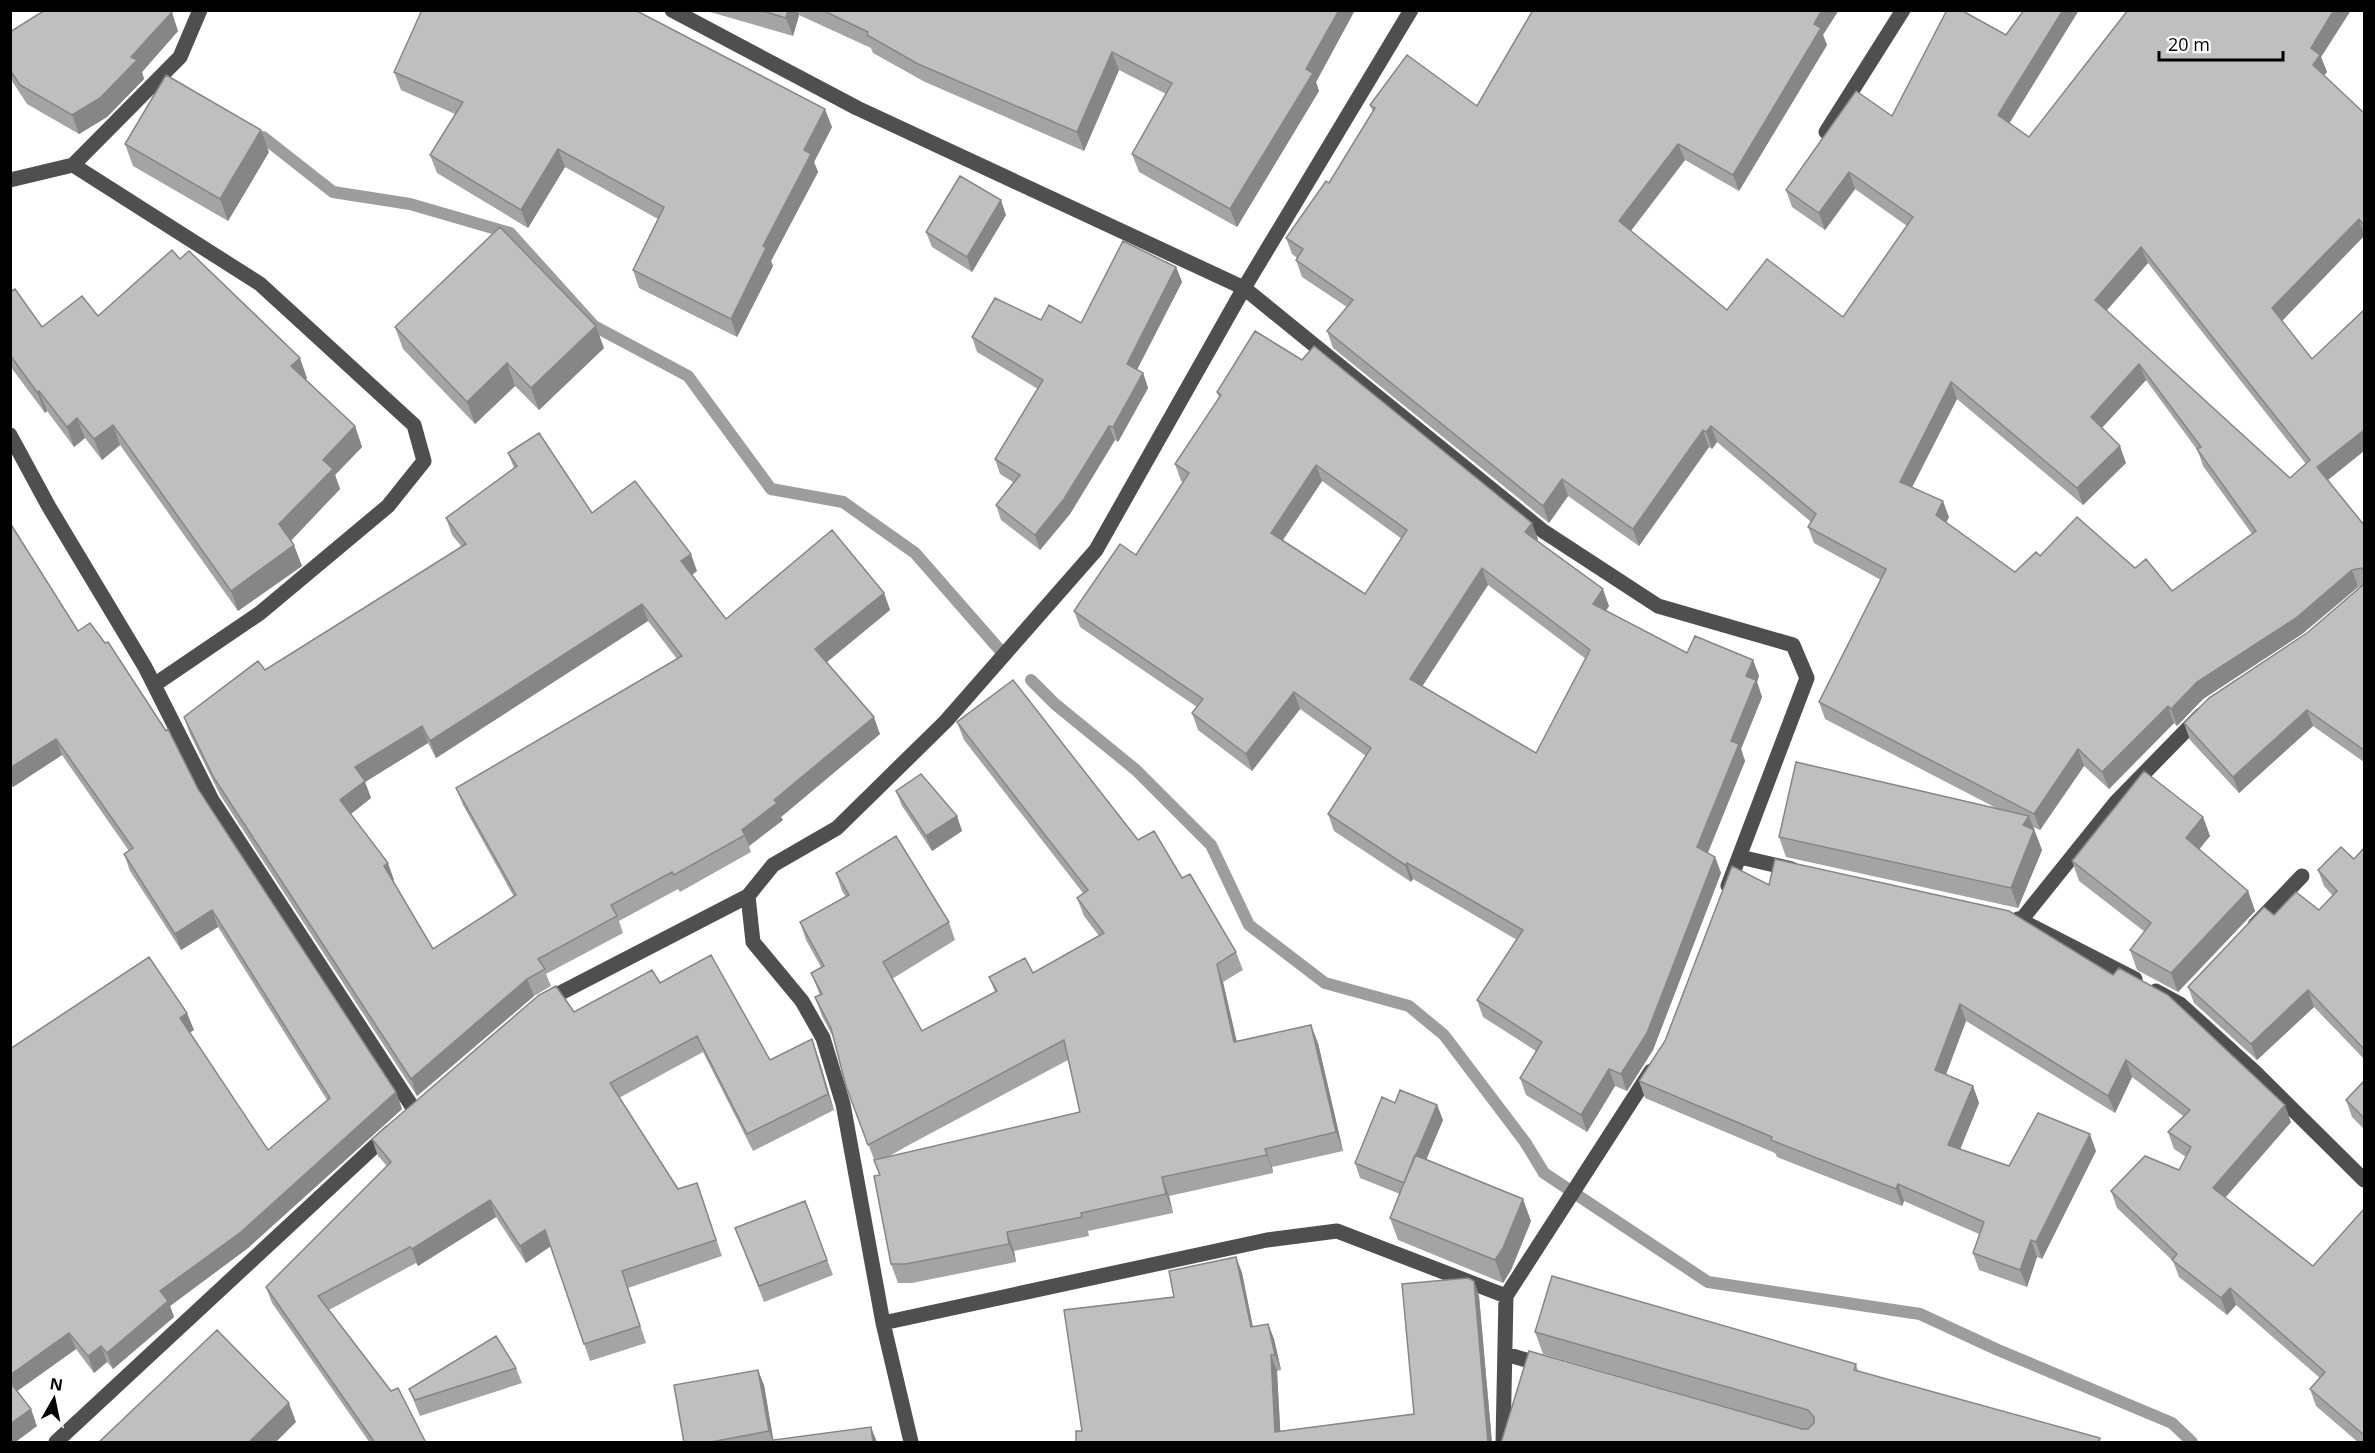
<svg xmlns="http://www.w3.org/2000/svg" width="2375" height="1453" font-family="'Open Sans',sans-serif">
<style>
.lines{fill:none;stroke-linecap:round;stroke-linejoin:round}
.stream{stroke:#9d9d9d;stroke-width:12}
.minor{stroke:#4f4f4f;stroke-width:15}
.wall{fill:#a4a4a4;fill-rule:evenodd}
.shaded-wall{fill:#868686}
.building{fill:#bfbfbf;stroke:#868686;stroke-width:1.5;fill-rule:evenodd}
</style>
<rect width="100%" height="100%" fill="#fff"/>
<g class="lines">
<path class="stream" d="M 263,137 L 333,192 L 410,204 L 510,233 L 594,326 L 688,376 L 771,489 L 843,502 L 915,553 L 999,649
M 1031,680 L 1055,704 L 1136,770 L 1211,845 L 1249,925 L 1325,983 L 1409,1006 L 1444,1035 L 1525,1142 L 1544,1173 L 1708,1282 L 1920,1314 L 1998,1350 L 2172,1423 L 2192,1442"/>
<path class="minor" d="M 672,10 L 857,108 L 1244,288 L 1543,531 L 1658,606 L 1793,645 L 1807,678 L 1728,886
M 1826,132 L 1903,10
M 73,165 L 260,284 L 414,425 L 424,461 L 388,506 L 260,613 L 154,685
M 10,180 L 73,165 L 180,57 L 200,10
M 10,435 L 49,507 L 145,667 L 212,800 L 415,1111
M 1740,857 L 1792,869
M 748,896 L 753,942 L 802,1001 L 823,1038 L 843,1104 L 883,1323 L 911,1442
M 2018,919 L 2135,979
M 2022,919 L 2116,802 L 2201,715
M 2255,925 L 2302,876
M 2156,991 L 2180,1004 L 2255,1072 L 2364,1180
M 543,1002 L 748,896 L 773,865 L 837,828 L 946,721 L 1096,550 L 1244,288 L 1411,10
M 883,1323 L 1267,1240 L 1337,1231 L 1506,1296
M 1506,1354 L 1546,1366
M 56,1442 L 390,1132
M 1503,1442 L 1506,1296 L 1651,1071"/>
</g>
<path class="wall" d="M 703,10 L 1355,10 L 1316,82 L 1319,91 L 1237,227 L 1139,172 L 1132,154 L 1166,94 L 1119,70 L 1084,151 L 925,82 L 873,53 L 871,48 L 799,15 L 793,36 Z
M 2024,10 L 2079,10 L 2009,123 L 2029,137 L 2128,10 L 2351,10 L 2321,57 L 2327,72 L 2324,75 L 2364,113 L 2364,236 L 2282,321 L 2364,451 L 2327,480 L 2364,525 L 2364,762 L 2313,726 L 2239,793 L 2190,740 L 2184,723 L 2307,633 L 2363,586 L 2358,587 L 2302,634 L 2203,699 L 2177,726 L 2174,723 L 2109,789 L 2084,766 L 2040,830 L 2033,827 L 2042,850 L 2018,908 L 1786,857 L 1779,837 L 1998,809 L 1825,719 L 1819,702 L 1881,580 L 1814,543 L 1808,527 L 1811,522 L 1717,442 L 1712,449 L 1709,447 L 1639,546 L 1568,496 L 1549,523 L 1333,348 L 1327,331 L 1347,307 L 1302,277 L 1296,260 L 1297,258 L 1292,254 L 1286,238 L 1329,183 L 1373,112 L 1370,105 L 1477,106 L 1823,35 L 1827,45 L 1739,191 L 1685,160 L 1631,231 L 1727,310 L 1843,317 L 1907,226 L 1855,189 L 1825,230 L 1792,207 L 1786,190 L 1892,116 L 2006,35 ZM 2148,263 L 2306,464 L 2290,478 L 2106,311 ZM 2146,380 L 2198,451 L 2203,466 L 2252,534 L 2172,591 L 2040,556 L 2015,572 L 1946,522 L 1949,517 L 1912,487 L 1957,399 L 2083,505 L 2126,463 L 2102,428 Z
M 178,31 L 142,72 L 144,79 L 107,117 L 79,134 L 27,104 L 10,78 L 10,32 Z
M 394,72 L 832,127 L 814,162 L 818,172 L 771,261 L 773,266 L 737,337 L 639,288 L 633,270 L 658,219 L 565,167 L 528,228 L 437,173 L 430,155 L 455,114 L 401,90 Z
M 125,144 L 269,152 L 228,221 L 133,166 Z
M 1006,215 L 972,272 L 932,247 L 926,232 Z
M 180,259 L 307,378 L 306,380 L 355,426 L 362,447 L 335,475 L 340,489 L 291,540 L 302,566 L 238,611 L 120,445 L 102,460 L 85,438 L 74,447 L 47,411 L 45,413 L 10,366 L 10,292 L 42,327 L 98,316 Z
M 1176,267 L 1182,282 L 1137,370 L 1143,373 L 1148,388 L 1118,442 L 1115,440 L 1070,514 L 1040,550 L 1001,520 L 996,505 L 1013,482 L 1000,474 L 995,459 L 1038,389 L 977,352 L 972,337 L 1041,320 L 1081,323 Z
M 395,327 L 604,348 L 539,410 L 515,386 L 475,424 L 403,349 Z
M 1217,392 L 1538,539 L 1537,540 L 1609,606 L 1606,611 L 1687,653 L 1753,660 L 1759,676 L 1757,682 L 1762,697 L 1741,749 L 1745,761 L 1708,853 L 1715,857 L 1721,873 L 1653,1050 L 1627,1091 L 1615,1086 L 1587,1132 L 1526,1095 L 1520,1078 L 1536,1051 L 1483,1017 L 1477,1000 L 1517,940 L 1413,879 L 1411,882 L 1334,831 L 1328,814 L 1366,756 L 1300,709 L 1252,771 L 1198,730 L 1192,713 L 1197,707 L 1080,627 L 1074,611 L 1136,555 L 1183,482 L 1181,481 L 1175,464 L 1219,398 ZM 1322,481 L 1402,539 L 1365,594 L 1283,540 ZM 1488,585 L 1586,659 L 1536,753 L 1422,686 Z
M 508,453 L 592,513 L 697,571 L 692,574 L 726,619 L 884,593 L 890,610 L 827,662 L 880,734 L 781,817 L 783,820 L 749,846 L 751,852 L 680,892 L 678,889 L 619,921 L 623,933 L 546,974 L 551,986 L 534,996 L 417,1096 L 220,795 L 190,734 L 184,717 L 265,670 L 462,547 L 452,535 L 446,518 L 514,468 ZM 648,621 L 677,659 L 456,788 L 463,805 L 514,897 L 433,949 L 393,881 L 394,880 L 351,814 L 371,798 L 365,782 L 428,743 L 436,758 Z
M 10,523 L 78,631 L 198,789 L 396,1092 L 402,1109 L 248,1248 L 170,1306 L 174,1317 L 113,1369 L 107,1362 L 94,1373 L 76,1349 L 17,1391 L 37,1426 L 14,1443 L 10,1443 L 10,1049 L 194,1030 L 190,1032 L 268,1150 L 327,1100 L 218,927 L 181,950 L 130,871 L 124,854 L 129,851 L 62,755 L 13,787 L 10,783 Z
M 957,722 L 1138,840 L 1182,878 L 1236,952 L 1243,970 L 1223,982 L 1237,1042 L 1318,1043 L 1343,1151 L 1272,1167 L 1273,1173 L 1169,1196 L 1173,1213 L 1088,1231 L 1089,1236 L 1014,1251 L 1016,1262 L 912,1283 L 898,1283 L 891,1264 L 880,1175 L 846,1086 L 834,1039 L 822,1016 L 815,997 L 820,995 L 811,973 L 821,967 L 806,940 L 800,922 L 846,897 L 842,891 L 836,873 L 949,922 L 955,940 L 892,979 L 922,1031 L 995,992 L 989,977 L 1033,973 L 1099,936 L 1084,916 L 1077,898 L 1083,893 L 964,740 ZM 1068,1060 L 1080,1112 L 886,1158 L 907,1146 Z
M 896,791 L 957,816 L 962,831 L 932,851 L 902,806 Z
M 2203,817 L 2210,836 L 2199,849 L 2248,891 L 2255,911 L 2178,992 L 2137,970 L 2130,950 L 2145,932 L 2079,881 L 2072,861 Z
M 2364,848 L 2364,1059 L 2314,1007 L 2257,1060 L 2194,1003 L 2188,987 L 2274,915 L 2319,910 L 2333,896 L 2324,886 L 2318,870 L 2354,859 Z
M 1769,885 L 2291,1122 L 2225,1197 L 2313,1266 L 2364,1212 L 2364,1443 L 2359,1443 L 2316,1406 L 2310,1389 L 2320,1378 L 2236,1305 L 2227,1315 L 2179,1277 L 2173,1261 L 2117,1208 L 2111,1191 L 2179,1170 L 2186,1157 L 2174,1149 L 2168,1132 L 2183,1116 L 2132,1077 L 2115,1113 L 1966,1021 L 1946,1075 L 1973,1086 L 1979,1103 L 1960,1149 L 2009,1166 L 2096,1151 L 2042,1259 L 2037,1257 L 2027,1287 L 1979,1270 L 1973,1253 L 1979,1234 L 1904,1201 L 1902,1206 L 1777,1157 L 1775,1153 L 1645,1098 L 1639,1081 Z
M 660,983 L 770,1060 L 818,1056 L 834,1110 L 753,1151 L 703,1052 L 619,1098 L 678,1189 L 703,1200 L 722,1256 L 628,1288 L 646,1343 L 590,1361 L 551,1246 L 526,1263 L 496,1217 L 418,1266 L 416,1263 L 329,1310 L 426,1443 L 370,1443 L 272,1303 L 266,1287 L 387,1166 L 378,1156 L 372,1139 L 574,1012 Z
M 2364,1081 L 2364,1129 L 2352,1117 L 2346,1100 Z
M 1395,1103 L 1437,1105 L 1443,1120 L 1426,1160 L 1531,1221 L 1511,1270 L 1503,1283 L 1398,1240 L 1390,1218 L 1400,1194 L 1360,1178 L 1355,1163 Z
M 805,1201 L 833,1275 L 764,1302 L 735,1228 Z
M 1236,1257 L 1242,1273 L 1253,1327 L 1268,1324 L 1274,1339 L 1281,1370 L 1277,1371 L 1280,1431 L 1414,1414 L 1474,1281 L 1479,1296 L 1492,1443 L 1082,1431 L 1174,1297 Z
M 1535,1332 L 1856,1364 L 1858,1371 L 2100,1438 L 1802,1429 L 1543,1354 Z
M 516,1368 L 522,1383 L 420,1416 L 409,1389 Z
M 764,1385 L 773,1440 L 877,1443 L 684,1443 Z"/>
<path class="shaded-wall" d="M 788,10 L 797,10 L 799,15 L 793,36 L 786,18 Z
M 1339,10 L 1355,10 L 1316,82 L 1319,91 L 1237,227 L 1230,209 Z
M 1822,10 L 1839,10 L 1823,35 L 1827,45 L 1739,191 L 1733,175 L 1814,24 Z
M 2063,10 L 2079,10 L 2004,132 L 1998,115 Z
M 2334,10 L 2351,10 L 2321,57 L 2327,72 L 2319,81 L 2313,65 L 2311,48 Z
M 172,12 L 178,31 L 142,72 L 144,79 L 107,117 L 79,134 L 72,115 L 131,57 Z
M 1112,52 L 1119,70 L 1084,151 L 1077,132 Z
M 825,109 L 832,127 L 814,162 L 818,172 L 771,261 L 773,266 L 737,337 L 731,319 L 804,150 Z
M 261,130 L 269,152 L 228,221 L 220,199 Z
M 1678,144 L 1685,160 L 1625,238 L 1619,221 Z
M 558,149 L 565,167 L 528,228 L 521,210 Z
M 1849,172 L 1855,189 L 1825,230 L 1819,213 Z
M 1001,200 L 1006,215 L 972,272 L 967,257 Z
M 2359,219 L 2364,236 L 2278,325 L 2272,308 Z
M 2141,247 L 2148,263 L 2101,317 L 2095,300 Z
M 1176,267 L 1182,282 L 1132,379 L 1127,364 Z
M 596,326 L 604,348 L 539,410 L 531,388 Z
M 300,358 L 307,378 L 299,387 L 291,366 Z
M 507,363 L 515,386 L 475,424 L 467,402 Z
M 2139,364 L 2146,380 L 2097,433 L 2091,417 Z
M 1143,373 L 1148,388 L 1118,442 L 1113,427 Z
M 1951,382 L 1957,399 L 1906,499 L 1900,482 Z
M 39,391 L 47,411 L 45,413 L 37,392 Z
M 77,418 L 85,438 L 74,447 L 67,427 Z
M 113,425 L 120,445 L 102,460 L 94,439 Z
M 355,426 L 362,447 L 335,475 L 340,489 L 287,545 L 279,524 L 323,460 Z
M 1109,426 L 1115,440 L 1070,514 L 1040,550 L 1035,535 Z
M 1711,426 L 1717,442 L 1712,449 L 1706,432 Z
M 1703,430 L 1709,447 L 1639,546 L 1633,529 Z
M 2364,430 L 2364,451 L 2323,484 L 2317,467 Z
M 2120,446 L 2126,463 L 2083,505 L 2077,488 Z
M 1316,465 L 1322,481 L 1277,549 L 1271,533 Z
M 1562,479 L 1568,496 L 1549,523 L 1543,506 Z
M 1943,501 L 1949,517 L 1942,532 L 1936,515 Z
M 1532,523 L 1538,539 L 1532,548 L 1525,532 Z
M 294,545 L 302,566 L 238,611 L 231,591 Z
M 691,554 L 697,571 L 688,578 L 681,561 Z
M 1482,568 L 1488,585 L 1416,696 L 1410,679 Z
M 2352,570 L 2358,587 L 2302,634 L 2203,699 L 2177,726 L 2171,709 L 2197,682 Z
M 1603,589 L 1609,606 L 1599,620 L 1593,604 Z
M 884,593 L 890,610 L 822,666 L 815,649 Z
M 642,604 L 648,621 L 436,758 L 430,741 Z
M 1753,660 L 1759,676 L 1757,682 L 1762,697 L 1741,749 L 1745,761 L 1703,864 L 1697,847 L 1731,741 L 1746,676 Z
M 1294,692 L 1300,709 L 1252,771 L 1246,754 Z
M 2168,706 L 2174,723 L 2109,789 L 2102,772 Z
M 2307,710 L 2313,726 L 2239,793 L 2233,777 Z
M 874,717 L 880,734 L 781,817 L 783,820 L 749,846 L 742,830 L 774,800 Z
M 422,726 L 428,743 L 365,782 L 371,798 L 347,817 L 340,800 L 355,767 Z
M 56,739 L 62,755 L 13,787 L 10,780 L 10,768 Z
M 2078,749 L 2084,766 L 2040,830 L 2034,814 Z
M 957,816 L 962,831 L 932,851 L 926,836 Z
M 2029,816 L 2042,850 L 2018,908 L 2011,888 L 2023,825 Z
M 2203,817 L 2210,836 L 2193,857 L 2186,838 Z
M 1715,857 L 1721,873 L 1653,1050 L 1627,1091 L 1621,1074 Z
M 388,863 L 394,880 L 390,883 L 384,866 Z
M 1407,863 L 1413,879 L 1411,882 L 1405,865 Z
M 2248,891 L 2255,911 L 2178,992 L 2171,973 Z
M 212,910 L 218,927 L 181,950 L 175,934 Z
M 1217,964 L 1223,982 L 1241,1061 L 1234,1042 Z
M 527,979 L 534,996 L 417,1096 L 411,1079 Z
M 2308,990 L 2314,1007 L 2257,1060 L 2251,1044 Z
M 1960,1004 L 1966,1021 L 1941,1087 L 1935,1070 Z
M 187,1013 L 194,1030 L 186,1035 L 180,1018 Z
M 1311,1025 L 1318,1043 L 1343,1151 L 1336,1132 Z
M 812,1039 L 818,1056 L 834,1110 L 828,1094 Z
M 2126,1060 L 2132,1077 L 2115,1113 L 2108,1096 Z
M 1609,1069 L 1615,1086 L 1587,1132 L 1581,1115 Z
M 1973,1086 L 1979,1103 L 1955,1162 L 1948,1145 Z
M 396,1092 L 402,1109 L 248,1248 L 170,1306 L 174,1317 L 113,1369 L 107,1353 L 160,1291 Z
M 1437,1105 L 1443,1120 L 1410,1198 L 1405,1183 Z
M 2285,1105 L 2291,1122 L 2219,1205 L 2213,1188 Z
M 2090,1134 L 2096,1151 L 2042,1259 L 2036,1242 Z
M 1265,1149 L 1272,1167 L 1273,1173 Z
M 1162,1177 L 1169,1196 L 1173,1213 L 1166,1194 Z
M 1898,1184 L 1904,1201 L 1902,1206 L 1896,1189 Z
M 1523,1199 L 1531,1221 L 1511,1270 L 1503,1283 L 1495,1260 Z
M 490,1200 L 496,1217 L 418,1266 L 412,1249 Z
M 545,1230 L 551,1246 L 526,1263 L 520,1246 Z
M 1007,1232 L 1014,1251 L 1016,1262 L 1009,1244 Z
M 2031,1240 L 2037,1257 L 2027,1287 L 2020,1270 Z
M 1236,1257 L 1242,1273 L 1256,1343 L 1251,1327 Z
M 1474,1281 L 1479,1296 L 1492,1443 L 1488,1443 Z
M 2230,1288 L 2236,1305 L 2227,1315 L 2221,1298 Z
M 1268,1324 L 1274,1339 L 1281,1370 L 1275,1355 Z
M 69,1333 L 76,1349 L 13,1394 L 10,1386 L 10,1375 Z
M 101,1346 L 107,1362 L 94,1373 L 88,1356 Z
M 1271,1355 L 1277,1371 L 1281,1443 L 1275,1432 Z
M 758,1370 L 764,1385 L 774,1443 L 769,1431 Z
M 289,1403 L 296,1422 L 275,1443 L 248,1443 Z
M 31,1409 L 37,1426 L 14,1443 L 10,1443 L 10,1424 Z
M 871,1427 L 877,1442 L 877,1443 L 873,1443 Z"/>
<path class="building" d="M 45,10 L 170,10 L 172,12 L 131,57 L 137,60 L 100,98 L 72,115 L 20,85 L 10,70 L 10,32 Z
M 422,10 L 635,10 L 825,109 L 804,150 L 811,154 L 763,246 L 766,248 L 731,319 L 633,270 L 664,207 L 558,149 L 521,210 L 430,155 L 463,102 L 394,72 Z
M 759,10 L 788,10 L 786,18 Z
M 822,10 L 1339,10 L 1306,69 L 1313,73 L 1230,209 L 1132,154 L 1172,83 L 1112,52 L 1077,132 L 918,64 L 867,35 L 868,32 Z
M 1533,10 L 1822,10 L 1814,24 L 1821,28 L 1733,175 L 1678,144 L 1619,221 L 1727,310 L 1767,259 L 1843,317 L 1913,217 L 1849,172 L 1819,213 L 1786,190 L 1856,91 L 1892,116 L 1947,10 L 1961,10 L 2006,35 L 2024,10 L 2063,10 L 1998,115 L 2029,137 L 2128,10 L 2334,10 L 2311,48 L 2320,55 L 2313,65 L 2364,113 L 2364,225 L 2359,219 L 2272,308 L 2312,359 L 2364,310 L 2364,430 L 2317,467 L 2364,525 L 2364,572 L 2362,568 L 2352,570 L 2296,618 L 2197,682 L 2171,709 L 2168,706 L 2102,772 L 2078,749 L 2034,814 L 1819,702 L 1886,569 L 1808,527 L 1816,514 L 1711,426 L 1706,432 L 1703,430 L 1633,529 L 1562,479 L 1543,506 L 1327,331 L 1353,300 L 1296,260 L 1303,249 L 1286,238 L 1326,181 L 1329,183 L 1375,108 L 1370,105 L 1407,55 L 1477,106 ZM 2141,247 L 2310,460 L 2290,478 L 2095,300 ZM 2139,364 L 2201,447 L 2197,449 L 2256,531 L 2172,591 L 2146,559 L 2135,568 L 2077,517 L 2040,556 L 2036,552 L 2015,572 L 1936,515 L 1943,501 L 1900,482 L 1951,382 L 2077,488 L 2120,446 L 2091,417 Z
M 166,75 L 261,130 L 220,199 L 125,144 Z
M 960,176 L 1001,200 L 967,257 L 926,232 Z
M 500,227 L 596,326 L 531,388 L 507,363 L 467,402 L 395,327 Z
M 1123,241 L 1176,267 L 1127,364 L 1143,373 L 1113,427 L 1109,426 L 1064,499 L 1035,535 L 996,505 L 1020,475 L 995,459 L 1043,380 L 972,337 L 995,298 L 1041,320 L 1049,305 L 1081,323 Z
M 172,250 L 180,259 L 189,251 L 300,358 L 291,366 L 355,426 L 323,460 L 333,469 L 279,524 L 294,545 L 231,591 L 113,425 L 94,439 L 77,418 L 67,427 L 39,391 L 37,392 L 10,355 L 10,292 L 15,289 L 42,327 L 82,296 L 98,316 Z
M 1255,331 L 1302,360 L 1314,346 L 1532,523 L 1525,532 L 1603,589 L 1593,604 L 1687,653 L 1695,636 L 1753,660 L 1746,676 L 1756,680 L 1731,741 L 1739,744 L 1697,847 L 1715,857 L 1647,1033 L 1621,1074 L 1609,1069 L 1581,1115 L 1520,1078 L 1542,1042 L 1477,1000 L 1523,930 L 1407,863 L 1405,865 L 1328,814 L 1371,748 L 1294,692 L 1246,754 L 1192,713 L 1203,699 L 1074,611 L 1120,544 L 1136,555 L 1189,473 L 1175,464 L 1221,395 L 1217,392 ZM 1316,465 L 1407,530 L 1365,594 L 1271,533 ZM 1482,568 L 1590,650 L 1536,753 L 1410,679 Z
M 539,433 L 592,513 L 635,481 L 691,554 L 681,561 L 726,619 L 832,530 L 884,593 L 815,649 L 874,717 L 774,800 L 777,803 L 742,830 L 745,835 L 674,875 L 672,872 L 611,905 L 617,916 L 538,959 L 545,969 L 527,979 L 411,1079 L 214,778 L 184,717 L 258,661 L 265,670 L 466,544 L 446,518 L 517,466 L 508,453 ZM 642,604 L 682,656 L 456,788 L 516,895 L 433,949 L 384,866 L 388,863 L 340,800 L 365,781 L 355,767 L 422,726 L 430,741 Z
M 10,523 L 78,631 L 90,623 L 105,643 L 108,642 L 166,731 L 168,729 L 198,789 L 396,1092 L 241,1232 L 160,1291 L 168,1301 L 107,1353 L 101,1346 L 88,1356 L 69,1333 L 10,1375 L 10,1049 L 149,957 L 187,1013 L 180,1018 L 268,1150 L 330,1098 L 212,910 L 175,934 L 124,854 L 133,848 L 56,739 L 10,768 Z
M 2364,584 L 2364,750 L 2307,710 L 2233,777 L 2184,723 L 2209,698 L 2307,633 Z
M 1013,680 L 1138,840 L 1154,831 L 1182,878 L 1190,874 L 1236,952 L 1217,964 L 1234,1042 L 1311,1025 L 1336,1132 L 1265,1149 L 1267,1155 L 1162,1177 L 1166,1194 L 1081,1213 L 1082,1217 L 1007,1232 L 1009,1244 L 906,1264 L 891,1264 L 874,1176 L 880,1175 L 874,1160 L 1080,1112 L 1064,1040 L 868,1145 L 846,1086 L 831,1028 L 815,997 L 822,994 L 811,973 L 824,966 L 800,922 L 849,895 L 836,873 L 896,836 L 949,922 L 883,962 L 922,1031 L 997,991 L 989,977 L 1025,958 L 1033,973 L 1104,933 L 1077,898 L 1088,890 L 957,722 Z
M 1796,762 L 2029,816 L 2023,825 L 2034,830 L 2011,888 L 1779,837 Z
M 2144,771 L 2203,817 L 2186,838 L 2248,891 L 2171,973 L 2130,950 L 2151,923 L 2072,861 Z
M 921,774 L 957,816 L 926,836 L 896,791 Z
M 2341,847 L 2354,859 L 2364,848 L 2364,1049 L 2308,990 L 2251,1044 L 2188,987 L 2264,907 L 2274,915 L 2296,892 L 2319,910 L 2337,891 L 2318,870 Z
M 1775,859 L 2009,911 L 2113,975 L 2119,968 L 2168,995 L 2285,1105 L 2213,1188 L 2313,1266 L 2363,1210 L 2364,1212 L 2364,1435 L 2310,1389 L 2325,1372 L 2230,1288 L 2221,1298 L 2172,1260 L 2177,1254 L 2111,1191 L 2145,1156 L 2179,1170 L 2191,1147 L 2168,1132 L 2190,1110 L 2126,1060 L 2108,1096 L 1960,1004 L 1935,1070 L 1973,1086 L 1948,1145 L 2009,1166 L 2038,1113 L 2090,1134 L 2036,1242 L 2031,1240 L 2020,1270 L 1973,1253 L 1984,1222 L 1898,1184 L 1896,1189 L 1771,1140 L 1772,1137 L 1639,1081 L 1665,1041 L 1732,866 L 1769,885 Z
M 711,955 L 770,1060 L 812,1039 L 828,1094 L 747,1134 L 697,1036 L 610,1083 L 678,1189 L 697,1183 L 716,1240 L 622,1271 L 640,1326 L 584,1344 L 545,1230 L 520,1246 L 490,1200 L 412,1249 L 410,1247 L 318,1296 L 391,1391 L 398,1388 L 426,1443 L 375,1443 L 266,1287 L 391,1162 L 372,1139 L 539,995 L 556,986 L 574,1012 L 652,970 L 660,983 Z
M 2364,1081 L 2364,1118 L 2346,1100 Z
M 1400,1090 L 1437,1105 L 1404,1183 L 1355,1163 L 1382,1097 L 1395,1103 Z
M 1415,1155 L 1523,1199 L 1503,1248 L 1495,1260 L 1390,1218 Z
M 805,1201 L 827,1260 L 759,1286 L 735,1228 Z
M 1236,1257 L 1251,1327 L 1268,1324 L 1275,1355 L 1271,1355 L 1275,1432 L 1414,1414 L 1402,1284 L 1468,1278 L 1474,1281 L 1488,1443 L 1076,1443 L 1076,1431 L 1082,1431 L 1064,1310 L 1174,1297 L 1169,1271 Z
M 1552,1276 L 1856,1364 L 1854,1370 L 2100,1438 L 2099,1443 L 1501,1443 L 1529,1351 L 1802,1429 L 1808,1429 L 1814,1423 L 1814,1417 L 1808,1410 L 1535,1332 Z
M 217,1330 L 289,1403 L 248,1443 L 98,1443 Z
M 496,1336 L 516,1368 L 415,1400 L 409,1389 Z
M 758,1370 L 769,1431 L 706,1443 L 684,1443 L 674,1385 Z
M 10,1382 L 31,1409 L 10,1424 Z
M 871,1427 L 873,1443 L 774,1443 L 773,1440 Z"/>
<rect width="2375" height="1453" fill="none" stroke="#000000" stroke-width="24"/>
<g transform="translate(54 1399) rotate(9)" stroke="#ffffff" stroke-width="4.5" paint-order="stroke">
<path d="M0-4.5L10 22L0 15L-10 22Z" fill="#000000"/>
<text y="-9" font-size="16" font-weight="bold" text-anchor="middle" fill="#000000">N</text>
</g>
<path d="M2159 51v9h124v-9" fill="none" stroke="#000000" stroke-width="3"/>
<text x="2168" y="51" font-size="18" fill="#000000" stroke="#ffffff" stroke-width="4.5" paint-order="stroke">20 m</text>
</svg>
